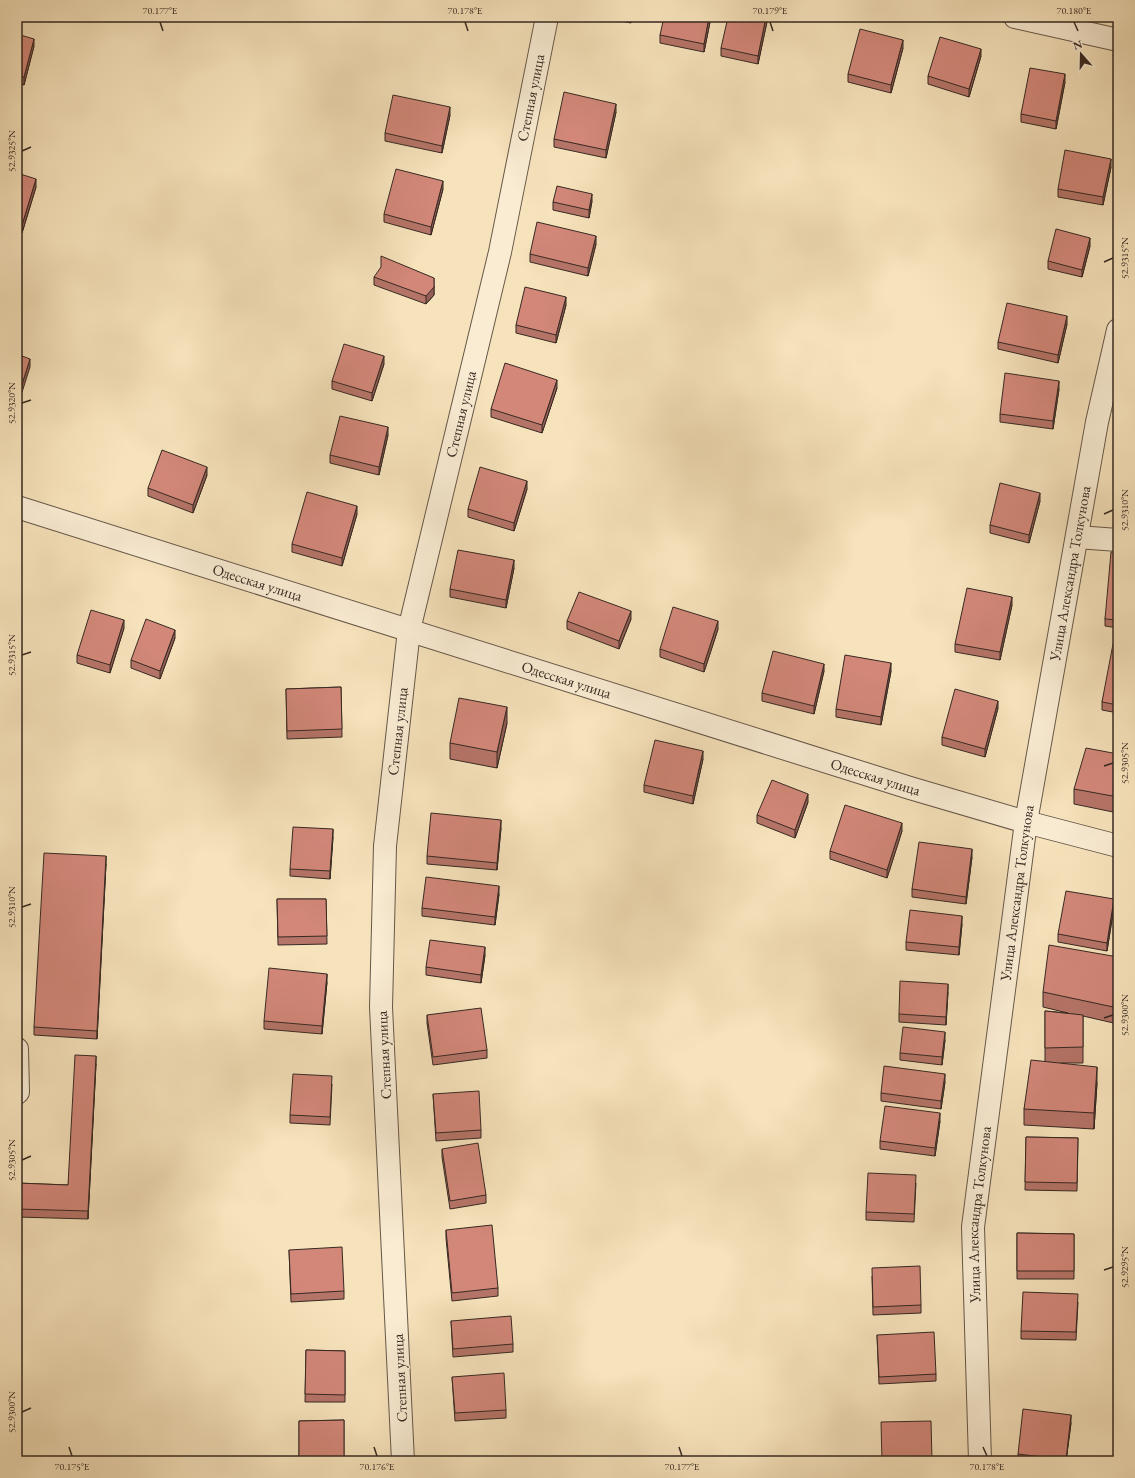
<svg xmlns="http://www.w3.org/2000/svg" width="1135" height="1478" font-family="'EB Garamond',serif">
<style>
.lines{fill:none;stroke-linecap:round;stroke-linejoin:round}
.minor-casing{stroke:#665748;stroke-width:24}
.minor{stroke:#f9ecd3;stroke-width:22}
.wall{fill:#b57468;stroke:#362922}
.shaded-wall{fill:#935e55;stroke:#362922}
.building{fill:#d28779;stroke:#362922}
.ticks{fill:none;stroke:#362922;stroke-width:1.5}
.labels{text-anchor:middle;stroke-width:3;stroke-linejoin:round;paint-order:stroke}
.street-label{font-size:15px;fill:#362922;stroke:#f9ecd3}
.neatline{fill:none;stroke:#362922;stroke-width:1.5}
.ticks-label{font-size:10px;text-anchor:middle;fill:#362922}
</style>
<rect width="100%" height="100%" fill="#f6e2bb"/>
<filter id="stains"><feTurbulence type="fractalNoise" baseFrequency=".005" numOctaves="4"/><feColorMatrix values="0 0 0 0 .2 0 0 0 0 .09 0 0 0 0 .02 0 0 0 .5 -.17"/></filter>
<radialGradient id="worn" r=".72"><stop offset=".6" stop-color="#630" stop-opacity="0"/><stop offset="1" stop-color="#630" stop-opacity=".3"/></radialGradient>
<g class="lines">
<g class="minor-casing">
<g id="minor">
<path d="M 1015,17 L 1118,40"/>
<path id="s1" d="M 17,507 L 910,788 L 1026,822 L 1118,846"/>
<path d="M 1077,537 L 1118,540"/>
<path d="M 17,1049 L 18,1092 L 17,1093"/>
<path id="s2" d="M 403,1461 L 381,1007 L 385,846 L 409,630 L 500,252 L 547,17"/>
<path id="s3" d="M 980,1461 L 973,1227 L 1026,822 L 1097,422 L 1118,330"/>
</g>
</g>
<use href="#minor" class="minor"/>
</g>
<path class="wall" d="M 602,17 L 633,17 L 631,23 Z
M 711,17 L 704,52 L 660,43 L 660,35 Z
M 768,17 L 758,64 L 721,56 L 721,48 Z
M 17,34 L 34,46 L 24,85 L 17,83 Z
M 903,48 L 891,93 L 848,82 L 848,74 Z
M 981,56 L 969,97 L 928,84 L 928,76 Z
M 1065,82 L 1056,129 L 1021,122 L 1021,114 Z
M 616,112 L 606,158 L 554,147 L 554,139 Z
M 450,115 L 442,153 L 385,141 L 385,133 Z
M 1111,167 L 1103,205 L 1058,197 L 1058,189 Z
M 17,173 L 36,187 L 22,233 L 17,232 Z
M 443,189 L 431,235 L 384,222 L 384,214 Z
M 592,201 L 589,218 L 553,210 L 553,202 Z
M 596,244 L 588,276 L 530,262 L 530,254 Z
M 1090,246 L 1082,277 L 1048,269 L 1048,261 Z
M 374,277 L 434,286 L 434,295 L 426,304 L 374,285 Z
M 566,305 L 556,343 L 516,333 L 516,325 Z
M 1067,324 L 1058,363 L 998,349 L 998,342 Z
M 384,364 L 372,401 L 332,389 L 332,381 Z
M 557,388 L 542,433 L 491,417 L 491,409 Z
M 1059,389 L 1053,429 L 1000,422 L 1000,414 Z
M 388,435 L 379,475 L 330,463 L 330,455 Z
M 207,475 L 193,513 L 148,496 L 148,488 Z
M 527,489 L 514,531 L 468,517 L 468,509 Z
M 1040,501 L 1029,543 L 990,533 L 990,525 Z
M 357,514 L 342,566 L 292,552 L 292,544 Z
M 1118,552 L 1118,628 L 1105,626 L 1105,619 Z
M 514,568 L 506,608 L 450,597 L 450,589 Z
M 1012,605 L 1000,660 L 955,652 L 955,644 Z
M 631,619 L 619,649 L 567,629 L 567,621 Z
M 124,628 L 110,673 L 77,663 L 77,655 Z
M 718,629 L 704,672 L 660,657 L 660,649 Z
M 175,638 L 160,679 L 131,668 L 131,660 Z
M 1118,645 L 1118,713 L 1102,710 L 1102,702 Z
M 824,671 L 814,714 L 762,701 L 762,693 Z
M 891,671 L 881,725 L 836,717 L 836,709 Z
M 341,687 L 342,737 L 287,739 L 286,689 Z
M 998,708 L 985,757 L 942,745 L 942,737 Z
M 507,723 L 497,768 L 450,759 L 450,743 Z
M 1118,754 L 1118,813 L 1074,804 L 1074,789 Z
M 703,759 L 693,804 L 644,792 L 644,785 Z
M 808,802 L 795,838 L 757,823 L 757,815 Z
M 501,828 L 497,870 L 427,864 L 427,856 Z
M 902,831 L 887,878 L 830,859 L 830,851 Z
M 333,837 L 330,879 L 290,876 L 290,869 Z
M 972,857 L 966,904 L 912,897 L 912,889 Z
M 106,864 L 97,1039 L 34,1035 L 34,1027 Z
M 499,894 L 495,925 L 422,916 L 422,908 Z
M 277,899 L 326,899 L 327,944 L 278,945 Z
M 1114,907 L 1107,951 L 1058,942 L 1058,934 Z
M 962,924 L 959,955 L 906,950 L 906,942 Z
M 485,955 L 481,983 L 426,975 L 426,967 Z
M 1118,957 L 1118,1024 L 1083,1016 L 1083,1063 L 1061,1063 L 1097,1083 L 1094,1129 L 1024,1125 L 1024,1109 L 1045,1062 L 1045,1011 L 1068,1013 L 1043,1007 L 1043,992 Z
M 327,982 L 322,1034 L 264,1029 L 264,1021 Z
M 948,992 L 946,1025 L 899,1022 L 899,1014 Z
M 427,1015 L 487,1050 L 487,1058 L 433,1065 L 427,1023 Z
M 945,1040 L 942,1065 L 900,1060 L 900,1053 Z
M 96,1064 L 88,1219 L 17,1217 L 17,1183 L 68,1185 Z
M 945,1082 L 941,1109 L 881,1101 L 881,1093 Z
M 332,1084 L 330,1125 L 290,1123 L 290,1115 Z
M 433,1094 L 481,1130 L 481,1138 L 436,1141 Z
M 940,1121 L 935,1156 L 880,1149 L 880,1141 Z
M 1026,1137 L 1078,1138 L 1077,1191 L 1025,1190 Z
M 442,1149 L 486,1195 L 486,1203 L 450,1209 L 442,1157 Z
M 916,1183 L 914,1222 L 866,1220 L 866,1212 Z
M 446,1230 L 498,1288 L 498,1296 L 452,1301 L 446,1238 Z
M 1017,1233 L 1074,1234 L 1074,1279 L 1017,1279 Z
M 289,1250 L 344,1291 L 344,1299 L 291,1302 Z
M 872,1276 L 921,1305 L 921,1313 L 873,1315 Z
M 1078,1302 L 1076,1340 L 1021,1339 L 1021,1331 Z
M 451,1321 L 513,1344 L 513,1352 L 453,1357 Z
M 877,1335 L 936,1374 L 936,1381 L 879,1384 Z
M 306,1350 L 345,1351 L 345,1402 L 305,1402 Z
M 452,1377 L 506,1410 L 506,1418 L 455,1421 Z
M 344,1420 L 344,1461 L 299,1461 L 299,1421 Z
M 1071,1423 L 1066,1461 L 1018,1461 L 1018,1454 Z"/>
<path class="shaded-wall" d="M 709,17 L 711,17 L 704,52 L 704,44 Z
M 766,17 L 768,17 L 758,64 L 758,56 Z
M 34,39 L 34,46 L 24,85 L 24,77 Z
M 903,40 L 903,48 L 891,93 L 891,85 Z
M 981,49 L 981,56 L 969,97 L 969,89 Z
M 1065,74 L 1065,82 L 1056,129 L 1056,121 Z
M 616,104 L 616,112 L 606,158 L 606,150 Z
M 450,107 L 450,115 L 442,153 L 442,146 Z
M 1111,159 L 1111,167 L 1103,205 L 1103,197 Z
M 36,179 L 36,187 L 22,233 L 22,225 Z
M 443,181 L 443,189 L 431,235 L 431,227 Z
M 592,194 L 592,201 L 589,218 L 589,210 Z
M 596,236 L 596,244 L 588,276 L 588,268 Z
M 1090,238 L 1090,246 L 1082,277 L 1082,270 Z
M 434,278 L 434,295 L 426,304 L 426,296 Z
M 566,297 L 566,305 L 556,343 L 556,335 Z
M 1067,316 L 1067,324 L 1058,363 L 1058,355 Z
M 384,356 L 384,364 L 372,401 L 372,393 Z
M 30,359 L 30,367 L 17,408 L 17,400 Z
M 557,380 L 557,388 L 542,433 L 542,425 Z
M 1059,381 L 1059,389 L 1053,429 L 1053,421 Z
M 388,427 L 388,435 L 379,475 L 379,467 Z
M 207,467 L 207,475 L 193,513 L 193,505 Z
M 527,481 L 527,489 L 514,531 L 514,523 Z
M 1040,493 L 1040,501 L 1029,543 L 1029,535 Z
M 357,506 L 357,514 L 342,566 L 342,558 Z
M 514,560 L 514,568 L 506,608 L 506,600 Z
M 1012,597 L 1012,605 L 1000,660 L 1000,652 Z
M 631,611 L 631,619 L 619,649 L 619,641 Z
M 124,620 L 124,628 L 110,673 L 110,665 Z
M 718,621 L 718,629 L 704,672 L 704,664 Z
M 175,630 L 175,638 L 160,679 L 160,671 Z
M 891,663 L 891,671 L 881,725 L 881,717 Z
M 824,664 L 824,671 L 814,714 L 814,706 Z
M 998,701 L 998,708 L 985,757 L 985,749 Z
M 507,707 L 507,723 L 497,768 L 497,752 Z
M 703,751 L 703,759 L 693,804 L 693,796 Z
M 808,794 L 808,802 L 795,838 L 795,830 Z
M 501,820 L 501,828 L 497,870 L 497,863 Z
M 902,823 L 902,831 L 887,878 L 887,870 Z
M 333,829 L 333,837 L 330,879 L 330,871 Z
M 972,849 L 972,857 L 966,904 L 966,897 Z
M 106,856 L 106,864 L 97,1039 L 97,1031 Z
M 499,886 L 499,894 L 495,925 L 495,917 Z
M 1114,899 L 1114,907 L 1107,951 L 1107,943 Z
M 962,916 L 962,924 L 959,955 L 959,947 Z
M 485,947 L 485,955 L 481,983 L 481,975 Z
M 327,974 L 327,982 L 322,1034 L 322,1026 Z
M 948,984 L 948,992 L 946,1025 L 946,1017 Z
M 945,1032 L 945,1040 L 942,1065 L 942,1057 Z
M 96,1056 L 96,1064 L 88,1219 L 88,1211 Z
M 1097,1067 L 1097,1083 L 1094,1129 L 1094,1113 Z
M 945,1074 L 945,1082 L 941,1109 L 941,1101 Z
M 940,1113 L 940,1121 L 935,1156 L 935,1148 Z
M 1071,1415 L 1071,1423 L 1066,1461 Z"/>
<path class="building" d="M 664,17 L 709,17 L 704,44 L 660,35 Z
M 728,17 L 766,17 L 758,56 L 721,48 Z
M 860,29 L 903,40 L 891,85 L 848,74 Z
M 17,34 L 34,39 L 24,77 L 17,75 Z
M 940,37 L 981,49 L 969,89 L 928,76 Z
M 1030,68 L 1065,74 L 1056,121 L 1021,114 Z
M 564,92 L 616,104 L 606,150 L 554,139 Z
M 393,95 L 450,107 L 442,146 L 385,133 Z
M 1065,150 L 1111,159 L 1103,197 L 1058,189 Z
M 396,169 L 443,181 L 431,227 L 384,214 Z
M 17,173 L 36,179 L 22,225 L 17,224 Z
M 557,186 L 592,194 L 589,210 L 553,202 Z
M 537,222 L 596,236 L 588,268 L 530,254 Z
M 1056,229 L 1090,238 L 1082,270 L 1048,261 Z
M 381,256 L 434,278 L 434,287 L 426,296 L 374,277 L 381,267 Z
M 525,287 L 566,297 L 556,335 L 516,325 Z
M 1007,303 L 1067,316 L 1058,355 L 998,342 Z
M 344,344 L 384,356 L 372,393 L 332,381 Z
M 17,354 L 30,359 L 17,400 Z
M 505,363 L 557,380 L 542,425 L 491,409 Z
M 1005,373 L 1059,381 L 1053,421 L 1000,414 Z
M 340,416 L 388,427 L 379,467 L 330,455 Z
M 162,450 L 207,467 L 193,505 L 148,488 Z
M 480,467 L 527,481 L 514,523 L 468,509 Z
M 1000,483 L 1040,493 L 1029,535 L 990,525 Z
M 307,492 L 357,506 L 342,558 L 292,544 Z
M 458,550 L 514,560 L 506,600 L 450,589 Z
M 1111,552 L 1118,552 L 1118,620 L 1105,619 Z
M 967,588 L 1012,597 L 1000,652 L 955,644 Z
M 579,592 L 631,611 L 619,641 L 567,621 Z
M 673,607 L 718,621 L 704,664 L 660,649 Z
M 91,610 L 124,620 L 110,665 L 77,655 Z
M 146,619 L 175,630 L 160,671 L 131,660 Z
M 1113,644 L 1118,645 L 1118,705 L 1102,702 Z
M 773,651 L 824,664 L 814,706 L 762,693 Z
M 845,655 L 891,663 L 881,717 L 836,709 Z
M 341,687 L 342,729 L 287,731 L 286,689 Z
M 955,689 L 998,701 L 985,749 L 942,737 Z
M 459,698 L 507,707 L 497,752 L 450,743 Z
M 655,740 L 703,751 L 693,796 L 644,785 Z
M 1086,748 L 1118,754 L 1118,797 L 1074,789 Z
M 772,780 L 808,794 L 795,830 L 757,815 Z
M 845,805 L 902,823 L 887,870 L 830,851 Z
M 431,813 L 501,820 L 497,863 L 427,856 Z
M 293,827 L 333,829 L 330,871 L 290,869 Z
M 919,842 L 972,849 L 966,897 L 912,889 Z
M 44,853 L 106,856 L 97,1031 L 34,1027 Z
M 426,877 L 499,886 L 495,917 L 422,908 Z
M 1066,891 L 1114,899 L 1107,943 L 1058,934 Z
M 277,899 L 326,899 L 327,936 L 278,937 Z
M 910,910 L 962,916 L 959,947 L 906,942 Z
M 430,940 L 485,947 L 481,975 L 426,967 Z
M 1049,945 L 1118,957 L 1118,1008 L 1043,992 Z
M 269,968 L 327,974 L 322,1026 L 264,1021 Z
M 900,981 L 948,984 L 946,1017 L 899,1014 Z
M 481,1008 L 487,1050 L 433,1057 L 427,1015 Z
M 1045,1011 L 1083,1015 L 1083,1047 L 1045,1048 Z
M 903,1027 L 945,1032 L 942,1057 L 900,1053 Z
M 75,1055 L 96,1056 L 88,1211 L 17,1209 L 17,1183 L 68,1185 Z
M 1031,1060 L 1097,1067 L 1094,1113 L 1024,1109 Z
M 884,1066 L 945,1074 L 941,1101 L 881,1093 Z
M 293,1074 L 332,1076 L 330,1117 L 290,1115 Z
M 479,1091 L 481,1130 L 436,1133 L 433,1094 Z
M 885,1106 L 940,1113 L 935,1148 L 880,1141 Z
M 1026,1137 L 1078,1138 L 1077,1183 L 1025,1182 Z
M 478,1143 L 486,1195 L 450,1201 L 442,1149 Z
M 868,1173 L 916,1175 L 914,1214 L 866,1212 Z
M 492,1225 L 498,1288 L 452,1293 L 446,1230 Z
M 1017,1233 L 1074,1234 L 1074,1271 L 1017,1271 Z
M 342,1247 L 344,1291 L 291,1294 L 289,1250 Z
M 920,1266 L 921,1305 L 873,1307 L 872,1268 Z
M 1023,1292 L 1078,1294 L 1076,1332 L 1021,1331 Z
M 511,1316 L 513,1344 L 453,1349 L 451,1321 Z
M 934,1332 L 936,1374 L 879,1377 L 877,1335 Z
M 306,1350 L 345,1351 L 345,1395 L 305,1394 Z
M 504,1373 L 506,1410 L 455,1413 L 452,1377 Z
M 1023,1409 L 1071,1415 L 1066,1460 L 1018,1454 Z
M 344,1420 L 344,1457 L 299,1457 L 299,1421 Z
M 931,1421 L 932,1461 L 882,1461 L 881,1422 Z"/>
<path class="ticks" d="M 160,22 L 163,31M 465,22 L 468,31M 770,22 L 773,31M 1074,22 L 1078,31M 22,151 L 31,147M 1104,262 L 1113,258M 22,403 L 31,400M 1104,514 L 1113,510M 22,655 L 31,652M 1104,766 L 1113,763M 22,907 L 31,904M 1104,1018 L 1113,1015M 22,1160 L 31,1156M 1104,1270 L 1113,1267M 22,1412 L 31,1408M 69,1447 L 72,1456M 374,1447 L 377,1456M 679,1447 L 682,1456M 983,1447 L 987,1456"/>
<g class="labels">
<g class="street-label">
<text dy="5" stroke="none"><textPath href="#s2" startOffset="1379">Степная улица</textPath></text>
<text dy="5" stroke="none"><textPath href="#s2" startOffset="1055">Степная улица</textPath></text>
<text dy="5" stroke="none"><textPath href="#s3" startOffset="895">Улица Александра Толкунова</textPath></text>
<text dy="5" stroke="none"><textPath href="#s1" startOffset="252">Одесская улица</textPath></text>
<text dy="5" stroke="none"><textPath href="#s1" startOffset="576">Одесская улица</textPath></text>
<text dy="5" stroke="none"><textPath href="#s2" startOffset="731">Степная улица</textPath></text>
<text dy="5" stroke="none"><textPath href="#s1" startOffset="900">Одесская улица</textPath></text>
<text dy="5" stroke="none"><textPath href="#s3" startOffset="571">Улица Александра Толкунова</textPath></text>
<text transform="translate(384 1055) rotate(-93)" y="5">Степная улица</text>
<text dy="5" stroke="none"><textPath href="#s3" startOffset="247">Улица Александра Толкунова</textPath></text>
<text transform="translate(400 1378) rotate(-93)" y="5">Степная улица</text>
</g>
</g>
<rect width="1135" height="1478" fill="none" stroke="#f6e2bb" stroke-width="44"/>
<g transform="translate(1081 54) rotate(340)" stroke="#f9ecd3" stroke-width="3" paint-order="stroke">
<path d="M0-3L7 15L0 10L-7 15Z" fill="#362922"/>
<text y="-6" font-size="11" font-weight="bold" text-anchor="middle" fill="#362922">N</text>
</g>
<rect x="22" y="22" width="1091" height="1434" class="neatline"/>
<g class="ticks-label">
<text x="160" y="14">70.177°E</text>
<text x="465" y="14">70.178°E</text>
<text x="770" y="14">70.179°E</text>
<text x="1074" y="14">70.180°E</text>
<text transform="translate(11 151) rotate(-90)" y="4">52.9325°N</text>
<text transform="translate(1124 258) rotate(-90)" y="4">52.9315°N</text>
<text transform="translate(11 403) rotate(-90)" y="4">52.9320°N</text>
<text transform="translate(1124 510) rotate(-90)" y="4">52.9310°N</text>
<text transform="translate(11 655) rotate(-90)" y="4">52.9315°N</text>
<text transform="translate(1124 763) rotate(-90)" y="4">52.9305°N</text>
<text transform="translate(11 907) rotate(-90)" y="4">52.9310°N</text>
<text transform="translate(1124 1015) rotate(-90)" y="4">52.9300°N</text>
<text transform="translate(11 1160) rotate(-90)" y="4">52.9305°N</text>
<text transform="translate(1124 1267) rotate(-90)" y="4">52.9295°N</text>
<text transform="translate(11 1412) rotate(-90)" y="4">52.9300°N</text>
<text x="72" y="1470">70.175°E</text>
<text x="377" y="1470">70.176°E</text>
<text x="682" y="1470">70.177°E</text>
<text x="987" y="1470">70.178°E</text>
</g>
<rect width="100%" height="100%" filter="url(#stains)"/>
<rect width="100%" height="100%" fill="url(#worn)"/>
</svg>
